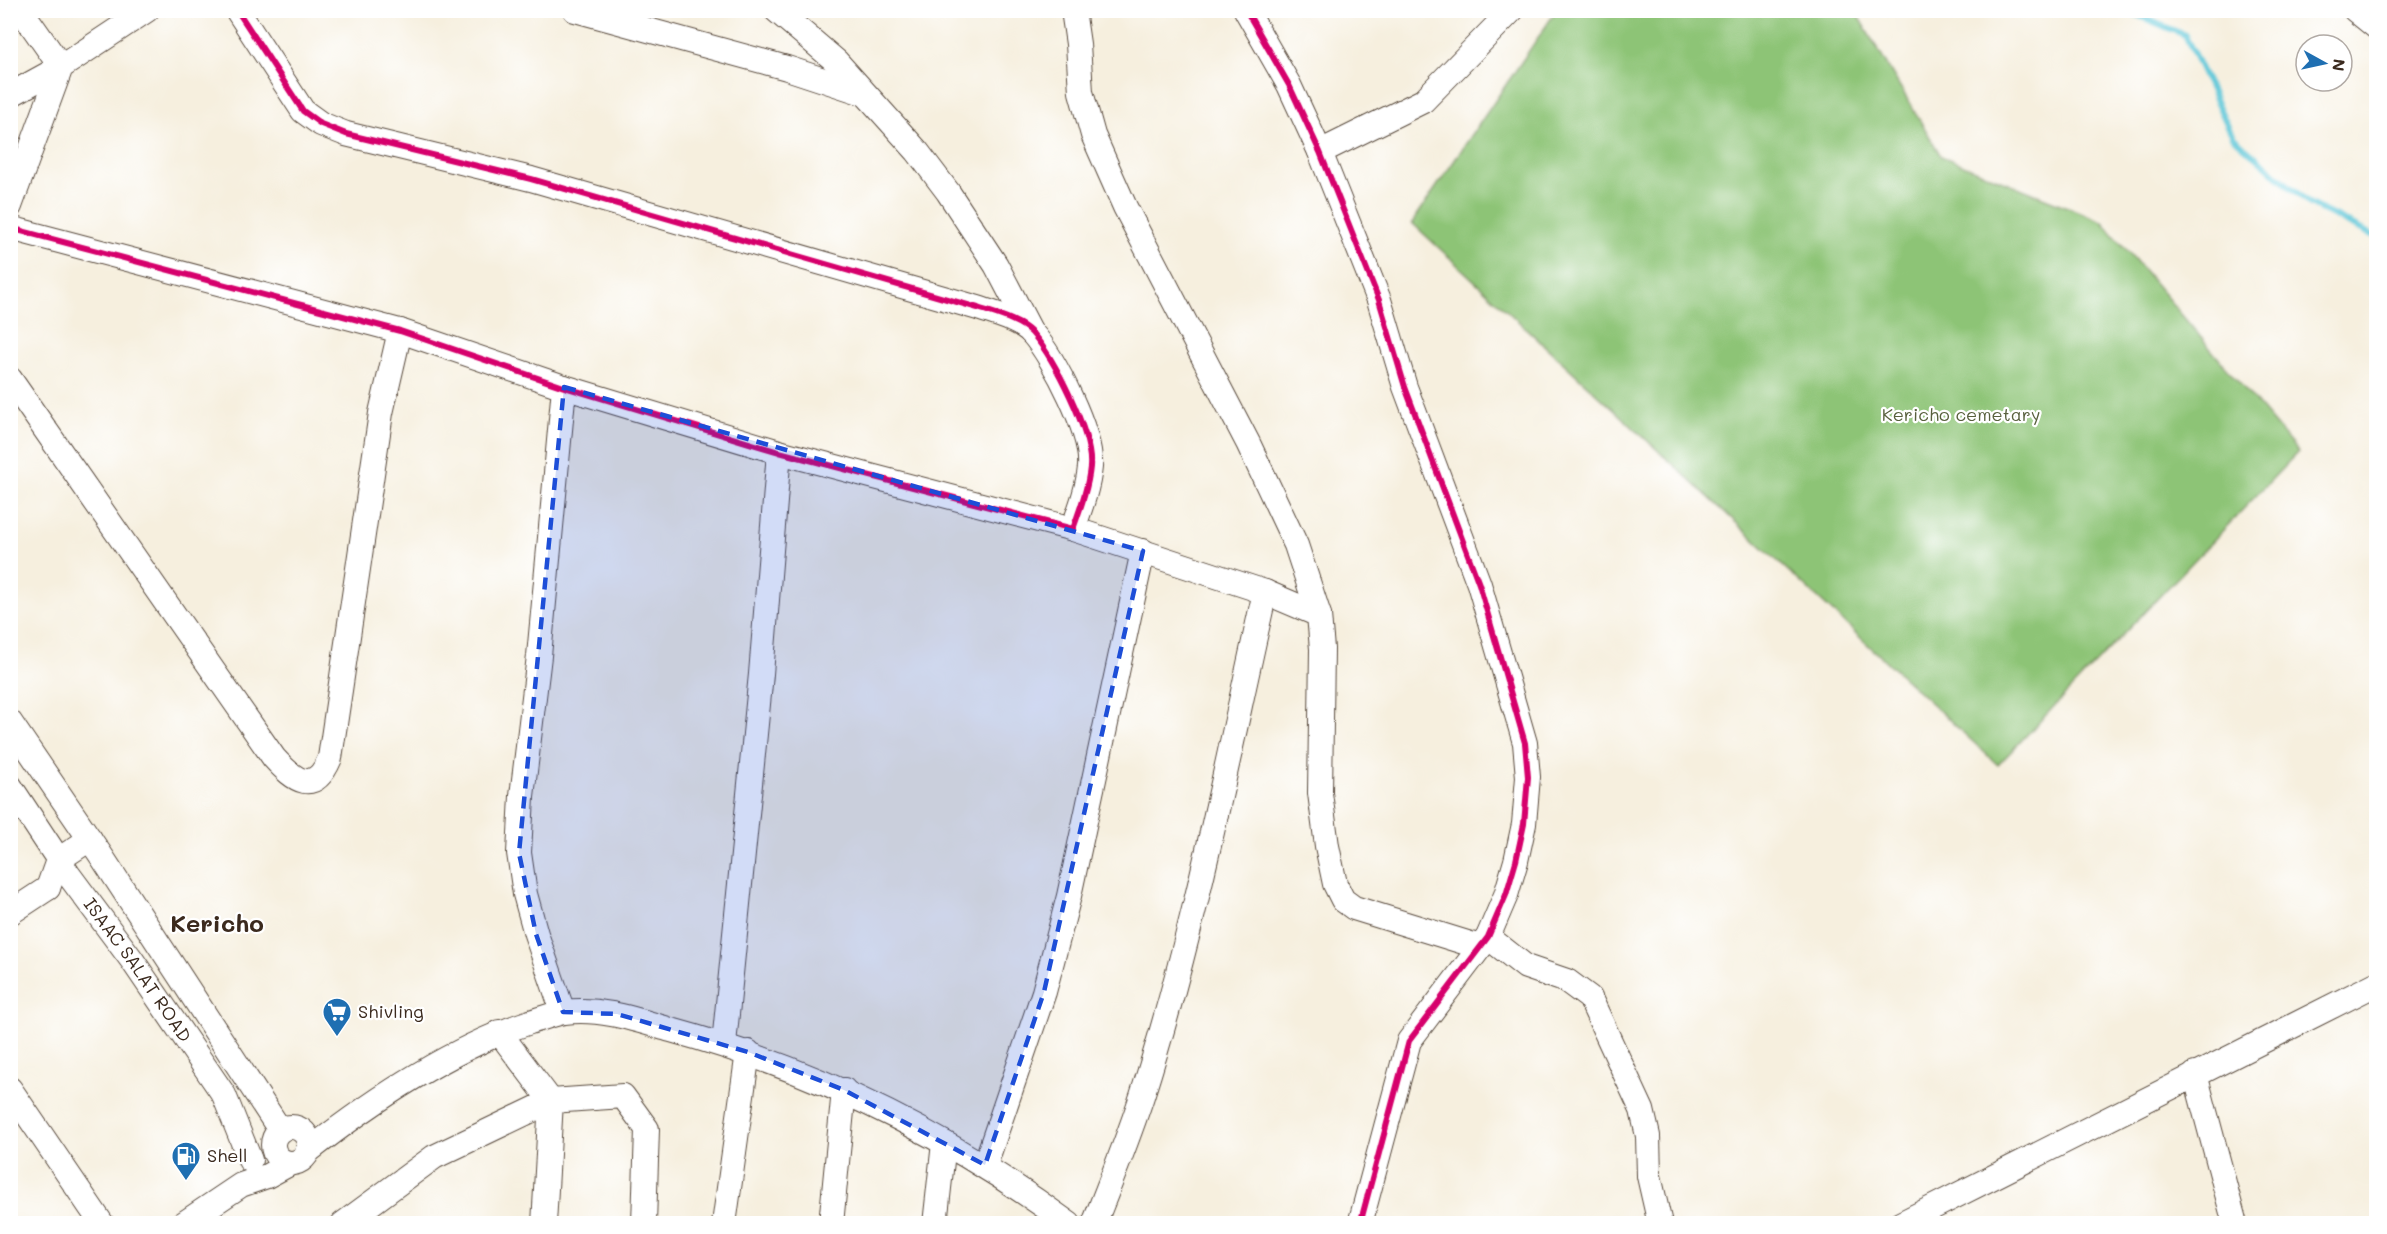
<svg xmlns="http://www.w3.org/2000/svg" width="2387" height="1234" font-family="Mali,sans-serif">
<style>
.green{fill:#8dc476;stroke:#64774a;stroke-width:1.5}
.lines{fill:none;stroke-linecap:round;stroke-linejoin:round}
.stream{stroke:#5cc6d7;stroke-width:6}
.minor-casing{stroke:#57483b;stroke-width:26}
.minor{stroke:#fff;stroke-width:24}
.cycleway-casing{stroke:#fff;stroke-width:10}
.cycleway{stroke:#d6006c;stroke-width:6}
.marked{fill:#1d4ed8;fill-opacity:0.2;stroke:#1d4ed8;stroke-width:4.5;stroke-dasharray:12 8;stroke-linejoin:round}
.labels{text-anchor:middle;stroke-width:4.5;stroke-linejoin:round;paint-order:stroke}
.park-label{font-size:18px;fill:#58603d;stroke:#fff}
.street-label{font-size:18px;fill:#3b2a1e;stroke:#fff}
.poi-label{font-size:18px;fill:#3b2a1e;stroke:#fff;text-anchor:start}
.district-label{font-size:24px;font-weight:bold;fill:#3b2a1e;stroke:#fff}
</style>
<rect width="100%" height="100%" fill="#fff"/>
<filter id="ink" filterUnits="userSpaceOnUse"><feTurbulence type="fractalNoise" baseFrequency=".0167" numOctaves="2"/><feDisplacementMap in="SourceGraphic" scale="12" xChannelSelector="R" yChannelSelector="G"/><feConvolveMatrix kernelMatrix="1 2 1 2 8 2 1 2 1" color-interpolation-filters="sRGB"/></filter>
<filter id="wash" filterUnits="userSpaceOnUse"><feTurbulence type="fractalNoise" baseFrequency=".008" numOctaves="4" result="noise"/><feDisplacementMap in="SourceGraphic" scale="24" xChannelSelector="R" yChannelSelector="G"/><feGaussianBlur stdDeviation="1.35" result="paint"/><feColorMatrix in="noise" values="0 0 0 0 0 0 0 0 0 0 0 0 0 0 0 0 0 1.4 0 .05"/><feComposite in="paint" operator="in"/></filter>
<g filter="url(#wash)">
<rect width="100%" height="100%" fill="#f6efde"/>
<path class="green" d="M 1556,11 L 1855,11 L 1941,156 L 2102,221 L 2298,452 L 1998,765 L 1412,223 Z"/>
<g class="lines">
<path class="stream" d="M 2125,10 L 2185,35 L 2233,137 L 2310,204 L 2376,237"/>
</g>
</g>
<g filter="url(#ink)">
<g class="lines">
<g class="minor-casing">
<g id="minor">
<path d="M 575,10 L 787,68 L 863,93"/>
<path d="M 776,10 L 837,62 L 917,151 L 948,192 L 996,265 L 1031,332"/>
<path d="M 1073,10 L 1078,44 L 1081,92 L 1093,135 L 1125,207 L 1248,443 L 1296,545 L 1319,615"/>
<path d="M 1246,10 L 1289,85 L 1320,152 L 1379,300 L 1405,387 L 1479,584 L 1525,743 L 1528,777 L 1524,824 L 1516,861 L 1506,895 L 1488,937 L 1409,1041 L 1360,1224"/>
<path d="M 2355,10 L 2376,27"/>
<path d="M 10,95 L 61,67 L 21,10"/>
<path d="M 1320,152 L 1423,101 L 1512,10"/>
<path d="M 10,206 L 61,67 L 147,10"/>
<path d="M 10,228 L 400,331 L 564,387 L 779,452 L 1073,529 C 1080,509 1088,488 1090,467 C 1093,434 1054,358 1032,333 C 1020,320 995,314 978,308 L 531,179 L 346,134 L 321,124 L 303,111 L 237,10"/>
<path d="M 10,379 L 274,758 C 295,781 314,796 330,758 L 381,413 L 400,331"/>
<path d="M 1073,529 L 1265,592 L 1319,615 L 1322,649 L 1320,793 L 1327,846 L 1335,884 L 1343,900 L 1354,908 L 1480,947"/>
<path d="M 10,722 L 100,854 L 280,1130"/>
<path id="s1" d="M 10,786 L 68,874 L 132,960 L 224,1095 L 250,1160"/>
<path d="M 48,888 L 58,860 L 90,839"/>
<path d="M 10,913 L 48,888"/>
<path d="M 1488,937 L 1526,967 L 1567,981 L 1590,998 L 1642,1110 L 1648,1136 L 1649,1176 L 1660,1224"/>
<path d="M 563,1012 L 536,934 L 525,894 L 519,853 L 522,796 L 539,656 L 564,387"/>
<path d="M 499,1032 L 551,1101 L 544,1224"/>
<path d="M 724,1044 L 761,674 L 779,452"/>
<path d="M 2195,1074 L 2235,1224"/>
<path d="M 10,1089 L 102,1224"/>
<circle cx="291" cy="1145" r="18"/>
<path d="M 307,1152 C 372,1101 451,1048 530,1022 C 541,1019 553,1014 564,1012 C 601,1007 637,1020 671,1030 C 817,1070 947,1134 1069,1224"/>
<path d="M 985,1165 L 1044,992 L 1069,896 L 1143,551"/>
<path d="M 183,1224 L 241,1185 L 267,1176 L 291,1163"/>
<path d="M 343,1224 L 434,1157 L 551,1101 L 623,1096 L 647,1129 L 644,1224"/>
<path d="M 724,1224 L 748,1052"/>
<path d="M 831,1224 L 844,1090"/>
<path d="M 935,1224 L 944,1143"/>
<path d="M 1094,1224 C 1111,1181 1128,1139 1142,1096 C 1195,931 1227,760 1265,592"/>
<path d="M 1900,1224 L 2376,984"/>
</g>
</g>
<use href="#minor" class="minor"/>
<g class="cycleway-casing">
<path id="cycleway" d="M 1246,10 L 1289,85 L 1320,152 L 1379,300 L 1405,387 L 1479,584 L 1525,743 L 1528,777 L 1524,824 L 1516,861 L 1506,895 L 1488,937 L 1409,1041 L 1360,1224
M 10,228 L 400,331 L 564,387 L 779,452 L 1073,529 C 1080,509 1088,488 1090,467 C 1093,434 1054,358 1032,333 C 1020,320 995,314 978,308 L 531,179 L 346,134 L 321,124 L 303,111 L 237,10"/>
</g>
<use href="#cycleway" class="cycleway"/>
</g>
</g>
<path class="marked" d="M 564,387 L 1143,551 L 1044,992 L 985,1165 L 844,1090 L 748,1052 L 617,1014 L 563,1012 L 536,934 L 519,853 Z"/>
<defs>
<g id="supermarket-pin" transform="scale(1.5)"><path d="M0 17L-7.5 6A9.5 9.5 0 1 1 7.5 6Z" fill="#1f6fb2" stroke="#fff"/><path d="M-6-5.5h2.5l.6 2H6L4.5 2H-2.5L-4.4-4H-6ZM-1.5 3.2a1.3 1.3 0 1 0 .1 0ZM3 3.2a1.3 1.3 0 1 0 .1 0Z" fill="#fff"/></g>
<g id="fuel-pin" transform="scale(1.5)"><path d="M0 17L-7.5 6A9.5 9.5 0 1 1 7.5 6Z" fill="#1f6fb2" stroke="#fff"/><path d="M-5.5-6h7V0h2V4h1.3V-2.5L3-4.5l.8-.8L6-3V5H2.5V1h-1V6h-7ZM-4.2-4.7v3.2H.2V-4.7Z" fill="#fff"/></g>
</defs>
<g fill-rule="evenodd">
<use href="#supermarket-pin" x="337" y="1012"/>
<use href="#fuel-pin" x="186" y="1156"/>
</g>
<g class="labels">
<g class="park-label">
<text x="1961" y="421">Kericho cemetary</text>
</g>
<g class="street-label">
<text dy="6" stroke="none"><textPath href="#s1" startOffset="224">ISAAC SALAT ROAD</textPath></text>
</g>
<g class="poi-label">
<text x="358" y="1018">Shivling</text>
<text x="207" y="1162">Shell</text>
</g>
<g class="district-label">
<text x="217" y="932">Kericho</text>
</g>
</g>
<rect width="2387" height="1234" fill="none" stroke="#fff" stroke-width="36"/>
<g transform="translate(2324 63) rotate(98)"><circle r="28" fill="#ffffff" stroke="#b1aaa5" stroke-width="1.5"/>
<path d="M0-4.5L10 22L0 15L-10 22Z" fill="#1f6fb2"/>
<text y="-9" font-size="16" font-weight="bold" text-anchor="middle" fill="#3b2a1e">N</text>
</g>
</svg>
